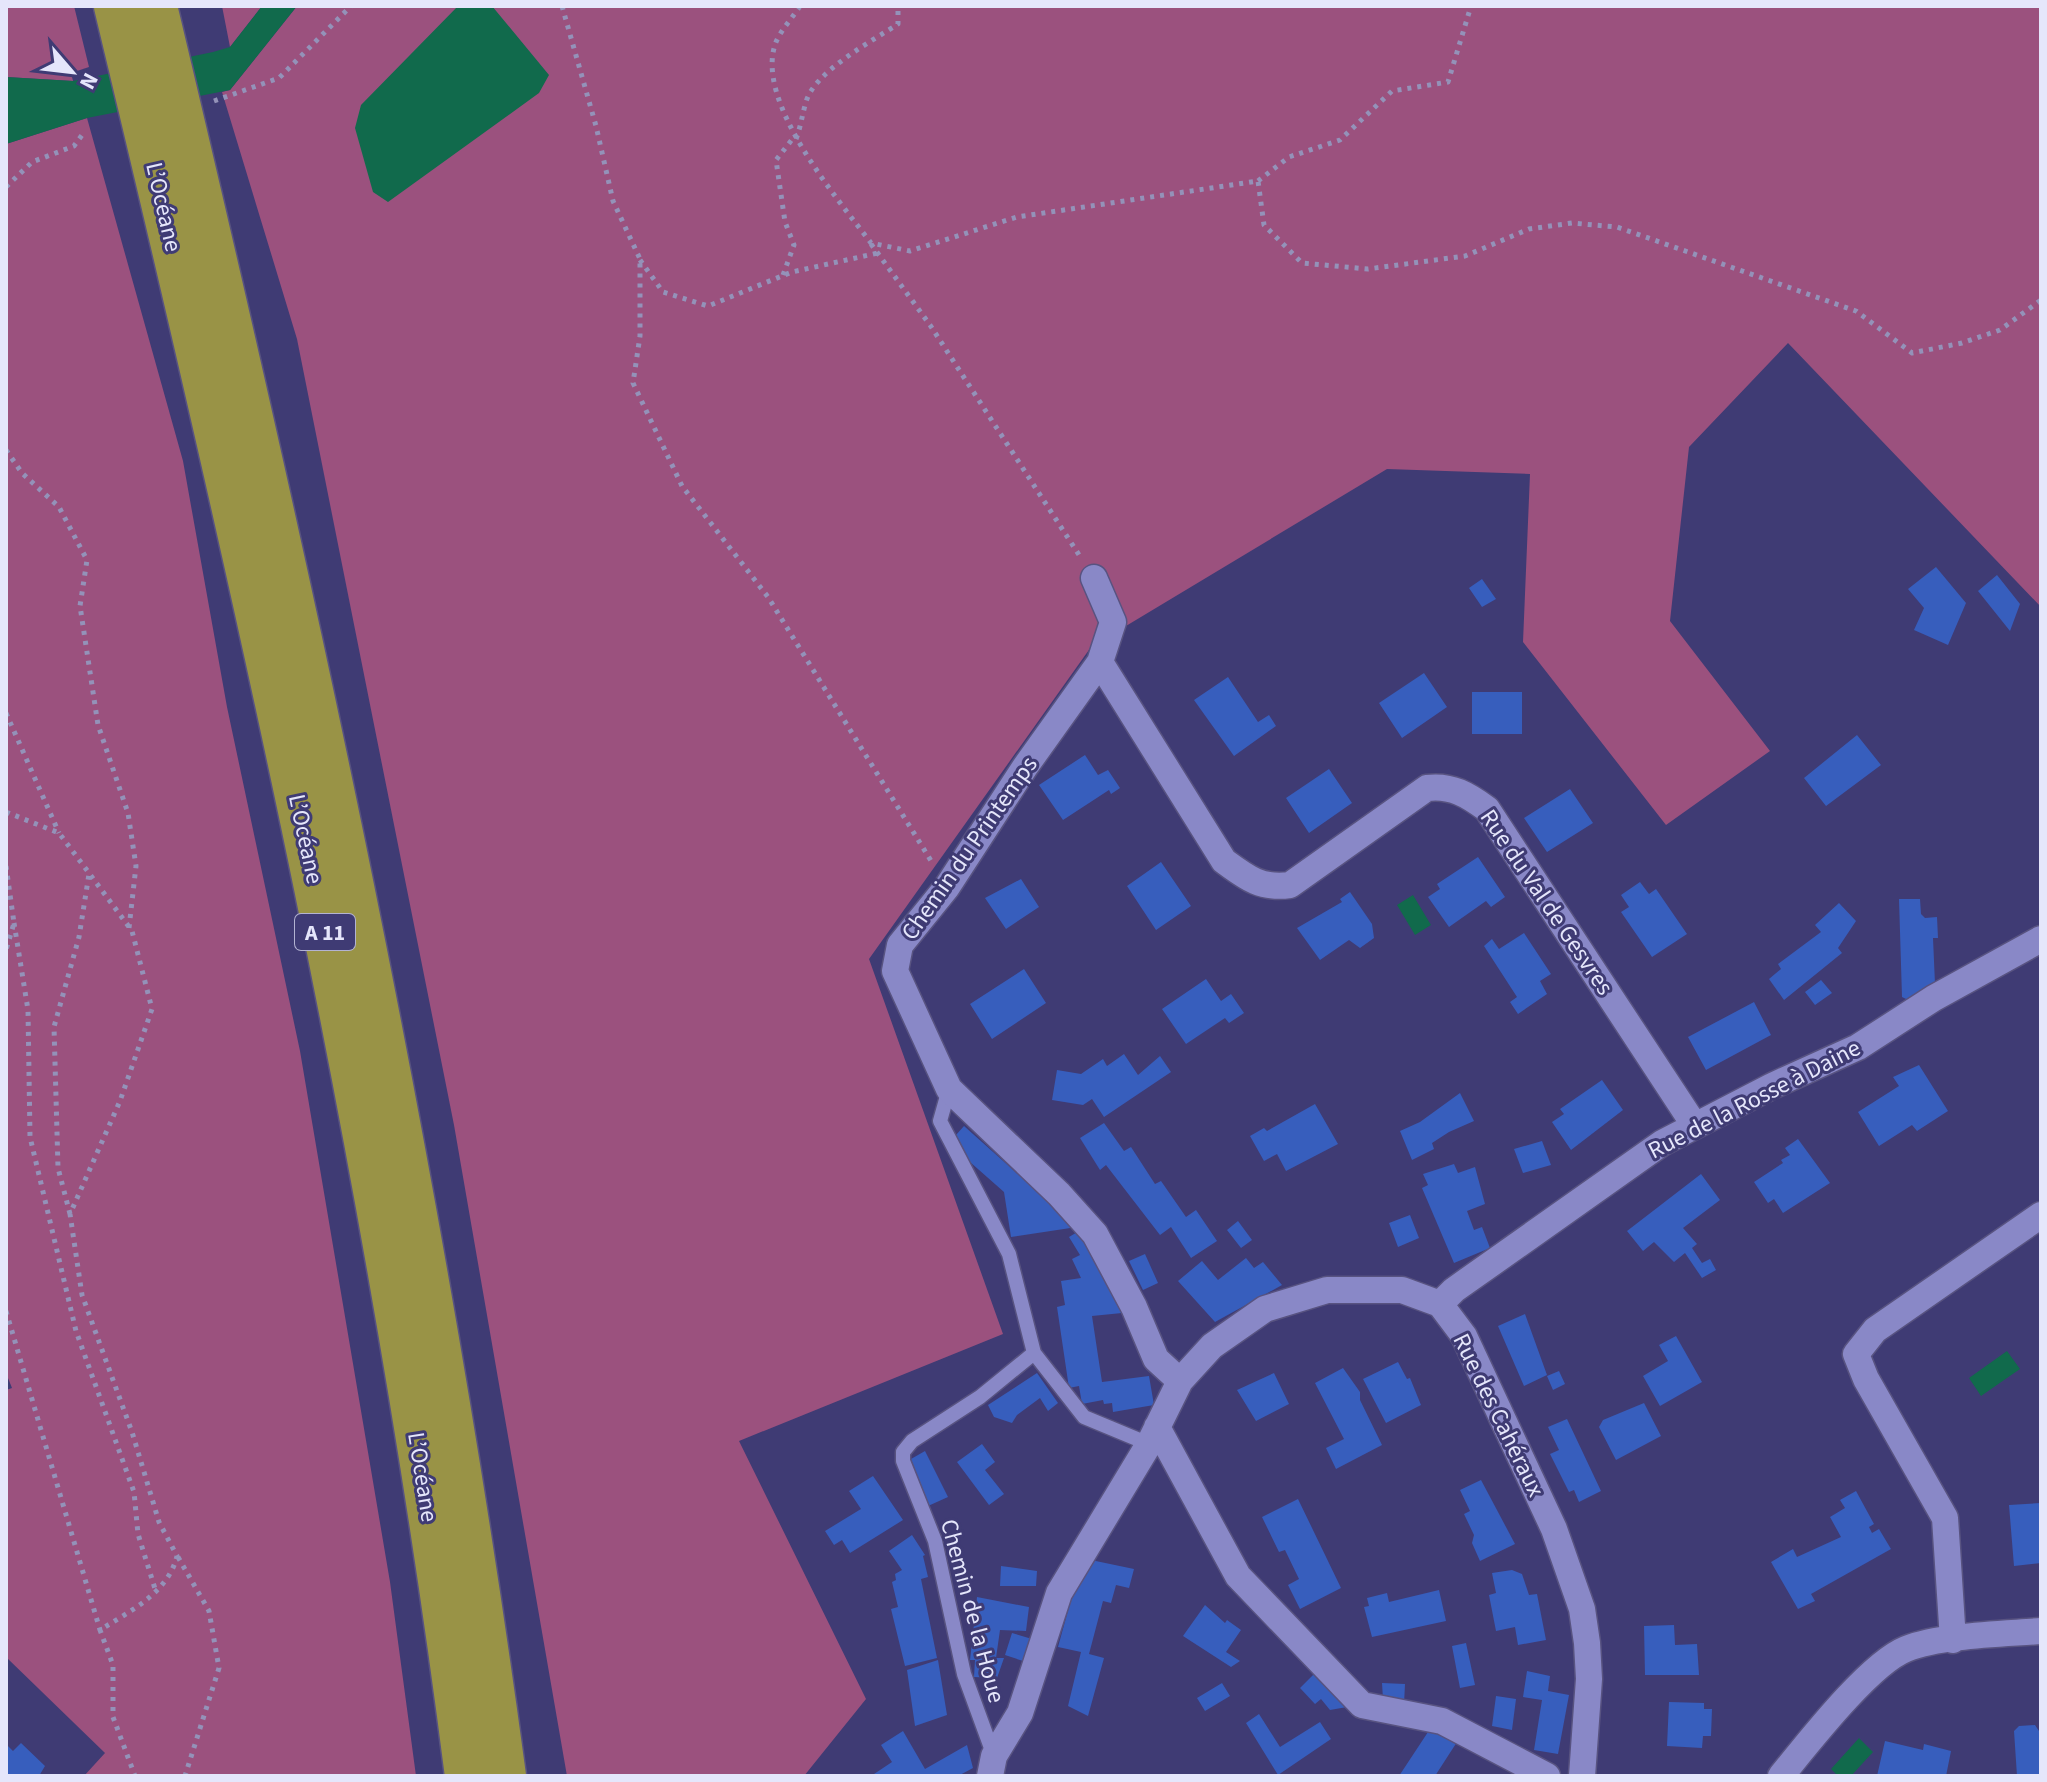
<svg xmlns="http://www.w3.org/2000/svg" width="2047" height="1782" font-family="'Source Sans 3',sans-serif">
<style>
.green{fill:#9b517e}
.water{fill:#116a4c}
.building{fill:#375ebd}
.lines{fill:none;stroke-linecap:round;stroke-linejoin:round}
.lane-casing{stroke:#585381;stroke-width:17}
.street-casing{stroke:#585381;stroke-width:29}
.highway-casing{stroke:#585381;stroke-width:47}
.path{stroke:#9492b9;stroke-width:5;stroke-dasharray:4 6;stroke-linecap:butt}
.lane{stroke:#8988c7;stroke-width:14}
.street{stroke:#8988c7;stroke-width:26}
.highway{stroke:#999346;stroke-width:44}
.labels{text-anchor:middle;stroke-width:6;stroke-linejoin:round;paint-order:stroke}
.shield{fill:#3f3b74;stroke:#b3b3d2;stroke-width:2}
.shield-label{font-size:22px;font-weight:bold;fill:#e5e6fb}
.street-label{font-size:24px;fill:#e5e6fb;stroke:#3f3b74}
</style>
<rect width="100%" height="100%" fill="#3f3b74"/>
<path class="green" d="M 6,6 L 74,6 L 89,67 L 71,73 L 73,81 L 6,77 Z
M 222,6 L 262,6 L 230,47 Z
M 297,6 L 2041,6 L 2041,607 L 1788,343 L 1689,447 L 1670,621 L 1770,751 L 1666,825 L 1523,642 L 1530,474 L 1387,469 L 1091,647 L 869,959 L 1003,1334 L 739,1441 L 866,1699 L 804,1776 L 567,1776 L 454,1125 L 297,339 L 222,92 L 230,90 Z
M 87,118 L 183,461 L 227,707 L 300,1051 L 390,1582 L 416,1776 L 84,1776 L 105,1753 L 6,1657 L 6,1390 L 12,1388 L 6,1373 L 6,144 Z"/>
<path class="water" d="M 262,6 L 297,6 L 230,90 L 87,118 L 6,144 L 6,77 L 73,81 L 213,52 L 230,47 Z
M 458,6 L 492,6 L 549,75 L 539,93 L 388,202 L 373,192 L 355,128 L 361,105 Z
M 1413,895 L 1431,925 L 1415,935 L 1397,905 Z
M 2007,1351 L 2020,1369 L 1981,1396 L 1969,1378 Z
M 1859,1738 L 1873,1752 L 1851,1776 L 1838,1776 L 1831,1769 Z"/>
<path class="building" d="M 1936,567 L 1966,603 L 1948,645 L 1914,630 L 1924,608 L 1908,589 Z
M 1997,575 L 2020,604 L 2010,631 L 1978,591 Z
M 1482,579 L 1496,599 L 1482,607 L 1469,588 Z
M 1424,673 L 1447,707 L 1402,738 L 1379,703 Z
M 1228,677 L 1258,722 L 1269,715 L 1276,726 L 1234,756 L 1194,700 Z
M 1472,692 L 1522,692 L 1522,734 L 1472,734 Z
M 1857,735 L 1881,765 L 1826,806 L 1804,778 Z
M 1085,755 L 1098,775 L 1108,770 L 1120,788 L 1111,794 L 1109,790 L 1063,820 L 1039,785 Z
M 1329,769 L 1352,803 L 1309,833 L 1286,798 Z
M 1570,789 L 1593,823 L 1547,852 L 1524,818 Z
M 1478,857 L 1505,897 L 1491,907 L 1486,901 L 1449,927 L 1428,897 L 1440,889 L 1437,884 Z
M 1161,862 L 1191,906 L 1156,930 L 1127,886 Z
M 1021,879 L 1039,907 L 1006,929 L 985,898 Z
M 1640,882 L 1649,894 L 1656,889 L 1687,934 L 1652,957 L 1621,912 L 1629,907 L 1621,895 Z
M 1350,892 L 1372,924 L 1374,938 L 1360,948 L 1349,940 L 1320,960 L 1297,928 L 1342,902 L 1340,899 Z
M 1899,899 L 1920,899 L 1921,914 L 1925,918 L 1937,917 L 1938,938 L 1933,938 L 1935,984 L 1910,1001 L 1902,997 Z
M 1839,903 L 1856,921 L 1838,948 L 1842,953 L 1784,1000 L 1769,979 L 1781,969 L 1778,964 L 1821,932 L 1815,925 Z
M 1524,933 L 1551,974 L 1540,981 L 1547,994 L 1518,1014 L 1510,1002 L 1517,997 L 1484,946 L 1492,939 L 1499,949 Z
M 1024,969 L 1046,1003 L 992,1039 L 970,1004 Z
M 1206,979 L 1221,1001 L 1231,994 L 1244,1013 L 1229,1023 L 1225,1018 L 1186,1044 L 1162,1009 Z
M 1821,980 L 1832,993 L 1815,1005 L 1805,992 Z
M 1754,1002 L 1771,1035 L 1706,1070 L 1688,1037 Z
M 1124,1054 L 1138,1075 L 1160,1056 L 1171,1072 L 1104,1117 L 1092,1099 L 1083,1105 L 1052,1100 L 1057,1070 L 1081,1074 L 1103,1059 L 1107,1066 Z
M 1919,1065 L 1948,1111 L 1917,1131 L 1912,1125 L 1879,1146 L 1858,1112 L 1899,1086 L 1893,1077 Z
M 1602,1080 L 1623,1110 L 1571,1150 L 1552,1122 L 1564,1114 L 1560,1109 Z
M 1460,1093 L 1474,1121 L 1449,1132 L 1432,1143 L 1434,1149 L 1412,1160 L 1400,1131 L 1420,1122 Z
M 1315,1104 L 1338,1144 L 1286,1171 L 1277,1154 L 1264,1161 L 1250,1136 L 1264,1128 L 1267,1131 Z
M 1104,1123 L 1124,1151 L 1131,1147 L 1155,1184 L 1161,1181 L 1186,1217 L 1196,1210 L 1217,1241 L 1191,1258 L 1171,1227 L 1160,1235 L 1106,1165 L 1100,1170 L 1080,1138 Z
M 964,1126 L 1077,1227 L 1011,1237 L 1004,1192 L 970,1162 L 956,1135 Z
M 1798,1139 L 1830,1183 L 1783,1213 L 1774,1199 L 1768,1203 L 1754,1182 L 1783,1163 L 1781,1160 L 1790,1155 L 1785,1148 Z
M 1542,1141 L 1551,1165 L 1523,1173 L 1514,1149 Z
M 1454,1164 L 1458,1173 L 1475,1167 L 1485,1204 L 1467,1211 L 1474,1230 L 1482,1227 L 1490,1248 L 1454,1263 L 1422,1188 L 1428,1185 L 1423,1174 Z
M 1701,1174 L 1720,1200 L 1683,1228 L 1697,1244 L 1692,1248 L 1702,1263 L 1710,1259 L 1716,1270 L 1702,1278 L 1685,1253 L 1674,1262 L 1654,1242 L 1643,1251 L 1627,1231 Z
M 1410,1215 L 1419,1238 L 1398,1247 L 1389,1223 Z
M 1238,1221 L 1252,1240 L 1241,1248 L 1227,1230 Z
M 1079,1231 L 1122,1313 L 1092,1316 L 1102,1382 L 1149,1376 L 1154,1405 L 1113,1412 L 1112,1403 L 1104,1404 L 1103,1400 L 1082,1404 L 1079,1386 L 1069,1388 L 1057,1307 L 1065,1305 L 1061,1281 L 1081,1278 L 1072,1259 L 1080,1255 L 1069,1237 Z
M 1145,1254 L 1158,1283 L 1143,1290 L 1129,1261 Z
M 1246,1258 L 1254,1268 L 1263,1262 L 1282,1285 L 1215,1322 L 1178,1281 L 1202,1261 L 1218,1280 Z
M 1525,1314 L 1547,1375 L 1524,1386 L 1498,1326 Z
M 1676,1336 L 1702,1382 L 1660,1406 L 1643,1376 L 1668,1361 L 1659,1345 Z
M 1398,1362 L 1407,1379 L 1410,1378 L 1421,1405 L 1386,1423 L 1363,1379 Z
M 1343,1368 L 1360,1392 L 1360,1400 L 1382,1445 L 1336,1469 L 1326,1448 L 1344,1439 L 1315,1383 Z
M 1559,1371 L 1565,1384 L 1553,1390 L 1547,1376 Z
M 1037,1373 L 1058,1403 L 1048,1411 L 1040,1398 L 1017,1415 L 1012,1423 L 994,1417 L 988,1405 Z
M 1274,1373 L 1289,1404 L 1256,1421 L 1237,1390 Z
M 1644,1403 L 1661,1436 L 1616,1460 L 1599,1427 L 1603,1420 Z
M 1567,1419 L 1601,1491 L 1579,1502 L 1574,1490 L 1569,1492 L 1550,1454 L 1559,1450 L 1548,1427 Z
M 982,1444 L 995,1462 L 985,1470 L 1004,1494 L 989,1505 L 957,1462 Z
M 925,1451 L 948,1497 L 928,1506 L 911,1459 Z
M 873,1476 L 903,1520 L 850,1553 L 842,1540 L 834,1545 L 825,1531 L 861,1509 L 849,1491 Z
M 1481,1480 L 1515,1544 L 1480,1561 L 1472,1543 L 1474,1535 L 1464,1514 L 1470,1511 L 1460,1490 Z
M 1856,1491 L 1874,1524 L 1869,1527 L 1872,1533 L 1879,1529 L 1891,1549 L 1811,1594 L 1815,1601 L 1798,1609 L 1771,1562 L 1793,1549 L 1797,1557 L 1841,1537 L 1830,1517 L 1845,1508 L 1840,1500 Z
M 1298,1499 L 1341,1588 L 1300,1609 L 1288,1585 L 1299,1579 L 1285,1550 L 1279,1552 L 1262,1517 Z
M 2041,1503 L 2041,1563 L 2014,1566 L 2009,1505 Z
M 912,1535 L 925,1555 L 923,1556 L 928,1577 L 921,1579 L 937,1658 L 905,1666 L 891,1609 L 898,1607 L 892,1582 L 896,1580 L 895,1574 L 902,1570 L 889,1551 Z
M 1091,1560 L 1134,1569 L 1129,1588 L 1116,1585 L 1111,1603 L 1103,1601 L 1089,1654 L 1104,1658 L 1088,1716 L 1068,1706 L 1081,1652 L 1058,1647 L 1072,1596 Z
M 1001,1566 L 1037,1571 L 1036,1586 L 1000,1586 Z
M 1512,1570 L 1522,1574 L 1529,1595 L 1537,1594 L 1546,1640 L 1518,1645 L 1515,1627 L 1496,1631 L 1489,1595 L 1496,1593 L 1492,1573 Z
M 1439,1590 L 1446,1621 L 1372,1637 L 1364,1607 L 1369,1606 L 1367,1598 L 1387,1593 L 1389,1602 Z
M 977,1597 L 1029,1607 L 1026,1631 L 1000,1630 L 996,1658 L 1004,1658 L 997,1678 L 974,1677 L 975,1660 L 970,1660 Z
M 1205,1605 L 1225,1623 L 1227,1620 L 1241,1630 L 1226,1652 L 1240,1661 L 1231,1667 L 1183,1636 Z
M 1674,1625 L 1675,1645 L 1697,1644 L 1699,1675 L 1645,1675 L 1644,1626 Z
M 1012,1633 L 1032,1639 L 1023,1661 L 1005,1655 Z
M 1466,1643 L 1475,1685 L 1460,1688 L 1452,1646 Z
M 938,1660 L 947,1715 L 915,1726 L 907,1670 Z
M 1527,1671 L 1550,1676 L 1548,1691 L 1569,1695 L 1558,1754 L 1534,1750 L 1542,1700 L 1523,1697 Z
M 1315,1673 L 1347,1707 L 1330,1710 L 1321,1699 L 1315,1704 L 1300,1688 Z
M 1222,1683 L 1230,1696 L 1205,1711 L 1197,1698 Z
M 1382,1683 L 1405,1684 L 1404,1704 L 1383,1699 Z
M 1496,1696 L 1516,1699 L 1512,1730 L 1492,1726 Z
M 1669,1702 L 1704,1703 L 1704,1709 L 1712,1709 L 1711,1736 L 1703,1736 L 1702,1748 L 1667,1746 Z
M 1259,1714 L 1280,1747 L 1320,1722 L 1331,1739 L 1278,1775 L 1246,1723 Z
M 2035,1725 L 2041,1734 L 2041,1776 L 2017,1776 L 2014,1731 L 2019,1726 Z
M 1430,1729 L 1457,1742 L 1435,1776 L 1399,1776 Z
M 903,1731 L 925,1769 L 967,1745 L 973,1768 L 958,1776 L 871,1776 L 892,1762 L 881,1745 Z
M 1885,1741 L 1923,1750 L 1924,1744 L 1951,1751 L 1946,1776 L 1877,1776 Z
M 21,1743 L 45,1766 L 39,1776 L 6,1776 L 6,1744 L 13,1751 Z"/>
<g class="lines">
<g class="lane-casing">
<path id="lane" d="M 949,1089 L 940,1121 L 1009,1254 L 1034,1353 L 980,1397 L 912,1441 L 903,1452 L 903,1461 L 935,1541 L 964,1674 L 994,1756
M 1034,1353 L 1084,1417 L 1149,1444"/>
</g>
<g class="street-casing">
<path id="street" d="M 1094,578 L 1113,622 L 1100,662 L 1025,767 L 947,887 L 900,945 L 895,971 L 949,1089 L 1059,1194 L 1095,1234 L 1134,1307 L 1156,1359 L 1180,1381
M 1100,662 L 1224,861 C 1247,878 1261,889 1290,885 L 1427,788 C 1452,785 1468,795 1487,809 L 1695,1126
M 1440,1304 L 1454,1290 L 1662,1143 L 1772,1086 L 1858,1047 L 1934,998 L 2041,939
M 1157,1427 L 1238,1576 L 1362,1705 L 1442,1721 L 1547,1776
M 1953,1640 L 1945,1518 L 1866,1379 L 1856,1354 L 1875,1330 L 2041,1215
M 990,1776 L 994,1756 L 1020,1713 L 1059,1593 L 1149,1444 L 1180,1381 L 1212,1346 L 1265,1309 L 1327,1290 L 1402,1290 L 1440,1304 L 1464,1336 L 1554,1529 L 1582,1609 L 1587,1643 L 1589,1679 L 1582,1776
M 1781,1776 C 1808,1743 1869,1664 1906,1649 C 1941,1635 2003,1634 2041,1631"/>
</g>
<g class="highway-casing">
<path id="highway" d="M 116,6 C 257,591 391,1179 467,1776
M 155,6 C 295,592 424,1179 504,1776"/>
</g>
<path class="path" d="M 562,6 L 596,126 L 613,201 L 640,259 L 640,336 L 633,383 L 682,486 L 768,597 L 933,864
M 800,6 C 793,17 781,30 776,42 C 753,101 838,199 871,243 L 910,251 L 1017,217 L 1258,181 L 1264,225 L 1302,263 L 1368,269 L 1465,256 L 1529,229 L 1572,223 L 1617,227 L 1856,311 L 1912,353 L 1962,343 L 2000,330 L 2041,300
M 214,101 L 279,78 L 351,6
M 796,139 C 801,126 802,115 806,102 C 814,72 872,41 898,24 L 898,6
M 1258,181 L 1289,157 L 1340,140 L 1392,91 L 1448,82 L 1471,6
M 6,187 L 32,162 L 74,146 L 85,131
M 871,244 L 930,325 L 1081,558
M 640,260 L 663,292 L 708,306 L 792,272 L 878,253
M 783,275 L 794,245 L 785,222 L 776,160 L 794,137
M 6,450 L 22,473 L 59,507 L 87,560 L 80,606 L 98,725 L 128,813 L 136,866 L 129,928
M 6,713 L 59,833
M 6,812 L 59,833 L 89,873 L 132,931 L 152,1009 L 120,1101 L 70,1214 L 82,1295 L 132,1432 L 159,1522 L 177,1556 C 168,1593 130,1611 100,1630 L 113,1665 L 113,1717 L 135,1776
M 6,866 L 14,923 L 6,950
M 14,923 L 28,1010 L 30,1137 L 76,1331 L 134,1492 L 138,1534 L 156,1592
M 70,1214 L 58,1168 L 54,1027 L 79,937 L 89,874
M 6,1311 L 100,1630
M 178,1557 L 209,1611 L 219,1668 L 185,1776"/>
<use href="#lane" class="lane"/>
<use href="#street" class="street"/>
<use href="#highway" class="highway"/>
</g>
<g class="labels">
<rect class="shield" x="295" y="914" width="60" height="36" rx="6"/>
<g class="shield-label">
<text x="325" y="940">A 11</text>
</g>
<g class="street-label">
<text transform="translate(164 207) rotate(77)" y="8">L’Océane</text>
<text transform="translate(306 839) rotate(78)" y="8">L’Océane</text>
<text transform="translate(969 848) rotate(-55)" y="8">Chemin du Printemps</text>
<text transform="translate(1547 902) rotate(56)" y="8">Rue du Val de Gesvres</text>
<text transform="translate(1754 1099) rotate(-27)" y="8">Rue de la Rosse à Daine</text>
<text transform="translate(1499 1415) rotate(64)" y="8">Rue des Cahéraux</text>
<text transform="translate(423 1477) rotate(81)" y="8">L’Océane</text>
<text transform="translate(973 1611) rotate(75)" y="8">Chemin de la Houe</text>
</g>
</g>
<rect width="2047" height="1782" fill="none" stroke="#e5e6fb" stroke-width="16"/>
<g transform="translate(72 72) rotate(118)" stroke="#3f3b74" stroke-width="6" paint-order="stroke">
<path d="M0-6L14 30L0 20L-14 30Z" fill="#e5e6fb"/>
<text y="-12" font-size="22" font-weight="bold" text-anchor="middle" fill="#e5e6fb">N</text>
</g>
</svg>
